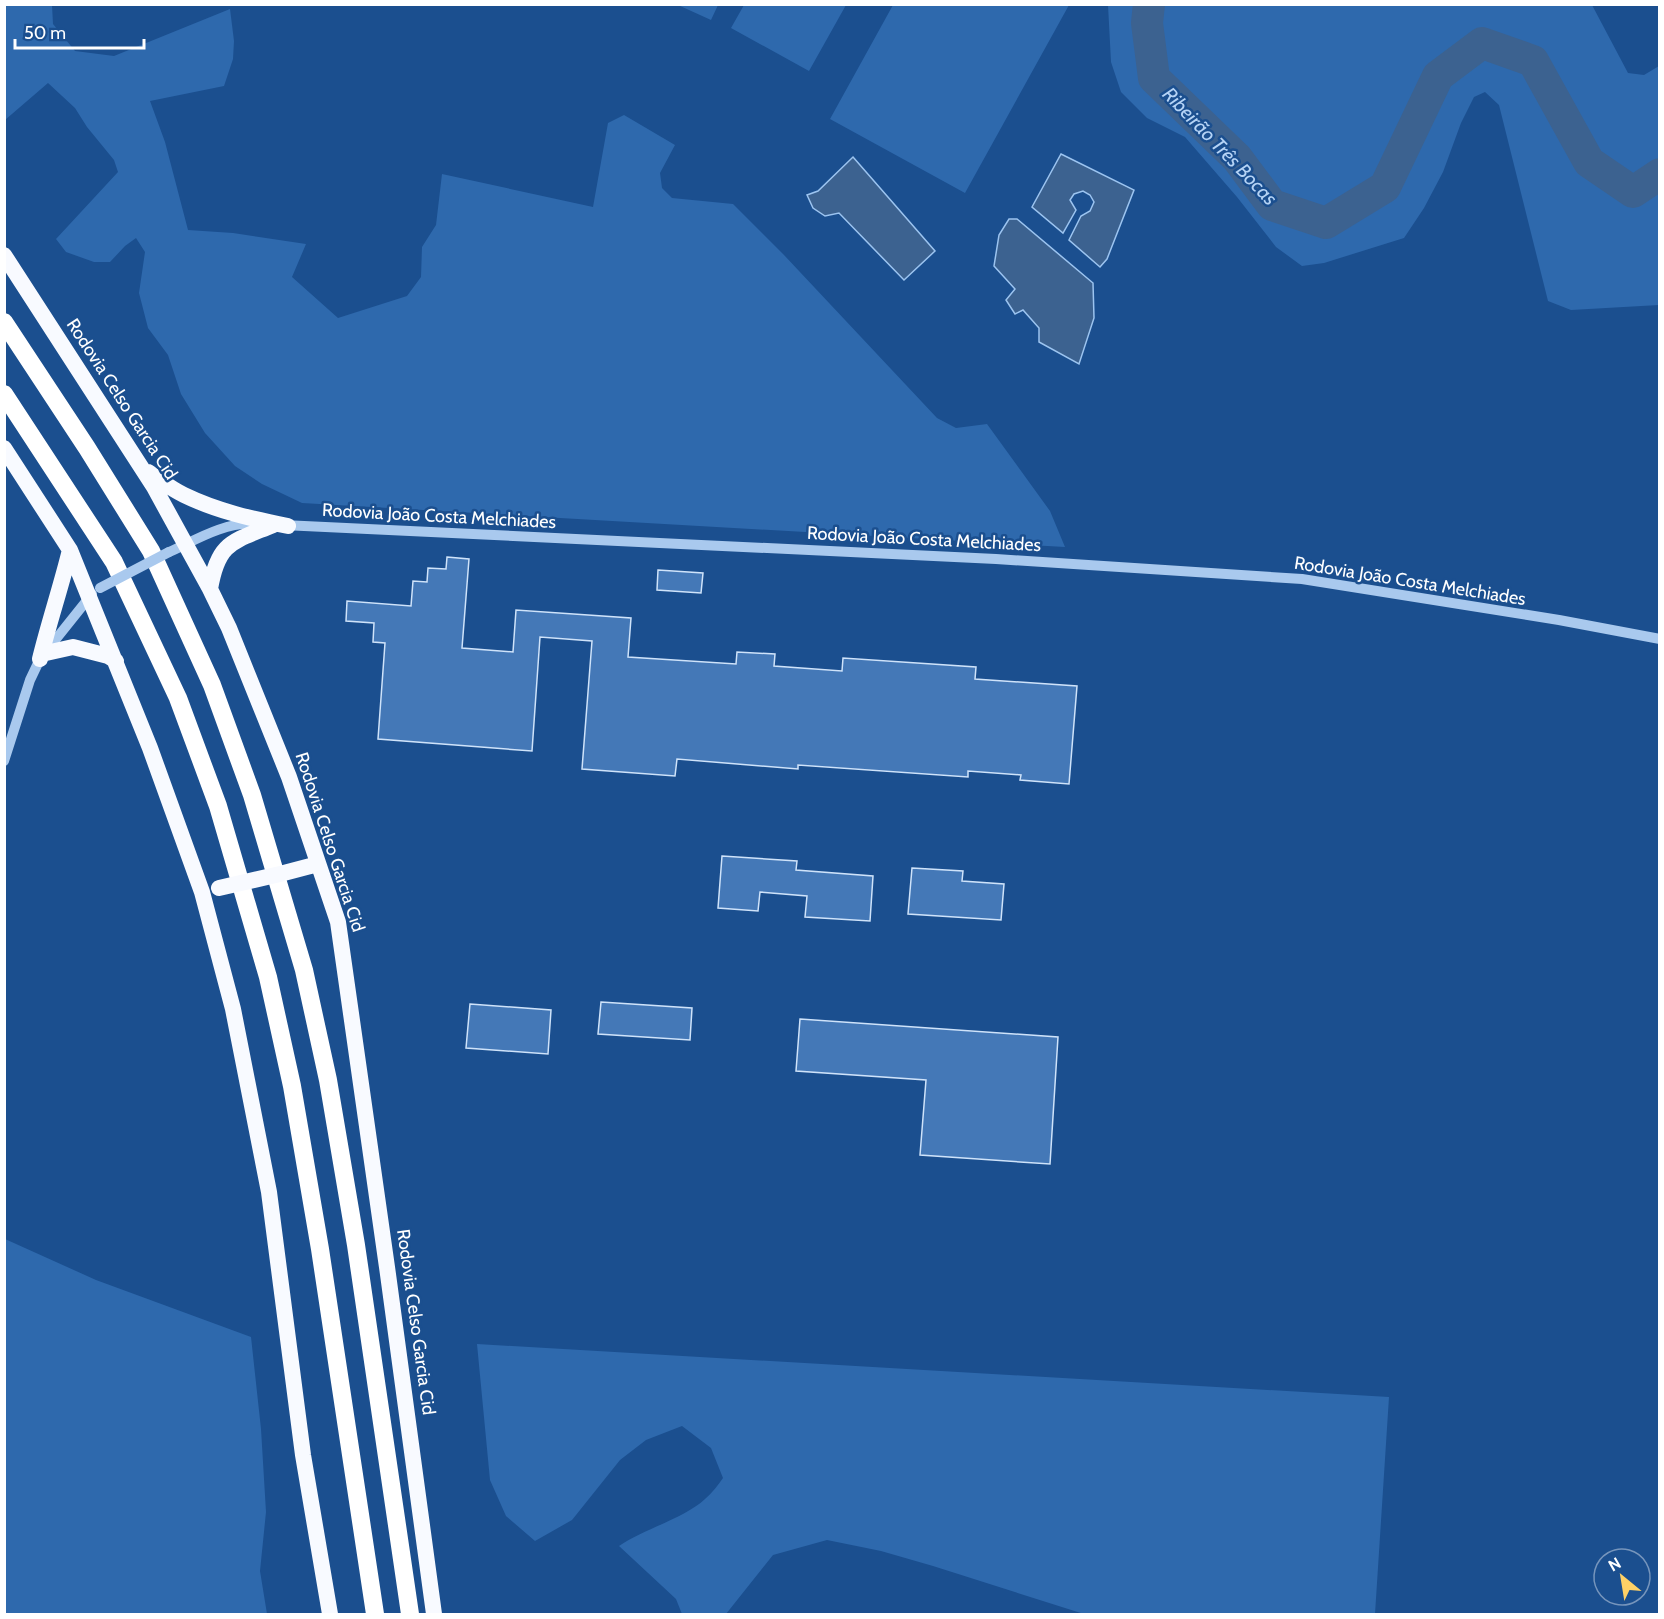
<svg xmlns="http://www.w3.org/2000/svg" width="1664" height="1619" font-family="Cabin,sans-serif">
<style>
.green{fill:#2e69ad}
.water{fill:#3c6290;stroke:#9cc4f0;stroke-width:1.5}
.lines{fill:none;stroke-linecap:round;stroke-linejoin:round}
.river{stroke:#3c6290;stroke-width:32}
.building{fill:#4478b7;stroke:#cfe3fa;stroke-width:1.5}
.tertiary{stroke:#a9c9ee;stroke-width:10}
.trunk{stroke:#f8faff;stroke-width:16}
.motorway{stroke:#fff;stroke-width:18}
.tertiary-bridge{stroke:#a9c9ee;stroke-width:10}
.trunk-bridge{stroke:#f8faff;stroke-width:16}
.labels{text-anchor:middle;stroke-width:5;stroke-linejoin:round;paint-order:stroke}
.street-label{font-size:18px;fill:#fff;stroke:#1b4f8f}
.water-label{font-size:20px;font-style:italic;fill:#b5d3f5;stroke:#1b4f8f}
</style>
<rect width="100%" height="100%" fill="#1b4f8f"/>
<path class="green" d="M 4,5 L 52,5 L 53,24 L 75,51 L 114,56 L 230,9 L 234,41 L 233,59 L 224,86 L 150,101 L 165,142 L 188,230 L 233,233 L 306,244 L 292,277 L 338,318 L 407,296 L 421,277 L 422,247 L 436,225 L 442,174 L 593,207 L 608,123 L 624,115 L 675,145 L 660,173 L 662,188 L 672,198 L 733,204 L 784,255 L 937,418 L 956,428 L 987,424 L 1050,511 L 1065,547 L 302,503 L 262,484 L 235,466 L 205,433 L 181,394 L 168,355 L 148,328 L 139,293 L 145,252 L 136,238 L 125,246 L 110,262 L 94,262 L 66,252 L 56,239 L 118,172 L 114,160 L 87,127 L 75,108 L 48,83 L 5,120 Z
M 678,5 L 718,4 L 718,5 L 711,20 Z
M 744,5 L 744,4 L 846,5 L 809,71 L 731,28 Z
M 893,5 L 1069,5 L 965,193 L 830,119 Z
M 1108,5 L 1592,5 L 1628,73 L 1644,75 L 1659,66 L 1659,305 L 1571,310 L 1548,301 L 1499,105 L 1485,92 L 1474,97 L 1461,123 L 1443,172 L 1424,208 L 1404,238 L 1324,263 L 1302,266 L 1276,247 L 1237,197 L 1185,137 L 1147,118 L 1121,92 L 1111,62 Z
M 5,1239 L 96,1280 L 251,1337 L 261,1429 L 266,1512 L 260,1571 L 267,1614 L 5,1614 Z
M 477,1344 L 1389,1397 L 1375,1614 L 1084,1614 L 933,1566 L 881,1551 L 827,1540 L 773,1555 L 726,1614 L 682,1614 L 676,1599 L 619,1546 C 644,1529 685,1518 705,1499 C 712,1493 718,1485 723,1478 L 711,1448 L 682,1426 L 646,1440 L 620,1460 L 572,1520 L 535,1541 L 506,1516 L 490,1480 Z"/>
<path class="water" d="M 1061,154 L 1134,190 L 1107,259 L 1100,267 L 1069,240 L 1081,216 L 1090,211 L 1094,202 L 1090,195 L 1083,191 L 1074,194 L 1070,200 L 1076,210 L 1063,233 L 1032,207 Z
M 853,157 L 935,251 L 904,280 L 839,213 L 825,216 L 813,208 L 807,195 L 818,191 Z
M 1009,219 L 1017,219 L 1093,283 L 1094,318 L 1079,364 L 1039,342 L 1039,328 L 1023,310 L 1015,314 L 1006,300 L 1015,289 L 994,266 L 999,235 Z"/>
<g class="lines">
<path class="river" d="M 1149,4 L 1147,23 L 1154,78 L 1237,158 L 1272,205 L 1326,223 L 1385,187 L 1438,76 L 1482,43 L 1533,61 L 1589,162 L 1633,192 L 1660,174"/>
</g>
<path class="building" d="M 447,557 L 469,559 L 462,648 L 513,652 L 516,610 L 631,618 L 628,657 L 736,664 L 737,652 L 775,654 L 774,666 L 842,671 L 843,658 L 976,667 L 975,679 L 1077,686 L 1069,784 L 1020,780 L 1021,775 L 968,771 L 968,777 L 798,765 L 798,769 L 677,759 L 675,776 L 582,769 L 592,641 L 540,637 L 532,751 L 378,739 L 385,643 L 373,642 L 374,623 L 346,621 L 347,601 L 411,606 L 413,581 L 427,582 L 428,568 L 446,569 Z
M 658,570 L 703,573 L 701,593 L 657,590 Z
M 722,856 L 797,861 L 796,870 L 873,876 L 870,921 L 805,917 L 807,896 L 760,892 L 758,911 L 718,908 Z
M 912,868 L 963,871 L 962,881 L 1004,884 L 1001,920 L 908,914 Z
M 601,1002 L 692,1008 L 690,1040 L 598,1034 Z
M 470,1004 L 551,1010 L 548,1054 L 466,1048 Z
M 800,1019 L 1058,1037 L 1050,1164 L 920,1155 L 926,1080 L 796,1071 Z"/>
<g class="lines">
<path class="tertiary" d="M 283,525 L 996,559 L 1302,579 L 1559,620 L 1660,639
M 169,552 C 194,541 224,522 253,524
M 4,761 L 30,680 L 40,659 L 92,594"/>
<path class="trunk" d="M 4,255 L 154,487 L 210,589 L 229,628 L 289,777 L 338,922 L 387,1267 L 434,1614
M 4,448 L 70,550 L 150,748 L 202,892 L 233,1009 L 269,1192 L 303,1455 L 330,1614
M 148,472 C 160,480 171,489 184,495 C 217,511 252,519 288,526
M 210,589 C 218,542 232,542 273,525
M 46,653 L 73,647 L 108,656 L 116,661
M 40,659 C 49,622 61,587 70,550
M 280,874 L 318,864"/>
<path class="motorway" d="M 4,322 L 87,448 L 151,551 L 212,685 L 252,795 L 304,970 L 328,1080 L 356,1245 L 410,1614
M 4,394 L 114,562 L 178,698 L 218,806 L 268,977 L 292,1086 L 320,1249 L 375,1614"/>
<path class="tertiary-bridge" d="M 100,588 L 169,552"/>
<path class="trunk-bridge" d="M 219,888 L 280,874"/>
</g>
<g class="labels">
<g class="street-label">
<text transform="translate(122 399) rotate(57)" y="6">Rodovia Celso Garcia Cid</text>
<text transform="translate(439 516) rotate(3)" y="6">Rodovia João Costa Melchiades</text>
<text transform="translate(924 539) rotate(3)" y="6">Rodovia João Costa Melchiades</text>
<text transform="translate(1410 581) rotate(9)" y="6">Rodovia João Costa Melchiades</text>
<text transform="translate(330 842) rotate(72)" y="6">Rodovia Celso Garcia Cid</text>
<text transform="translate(416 1322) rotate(82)" y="6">Rodovia Celso Garcia Cid</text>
</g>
<g class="water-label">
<text transform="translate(1220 146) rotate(46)" y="7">Ribeirão Três Bocas</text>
</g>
</g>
<rect width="1664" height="1619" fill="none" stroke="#ffffff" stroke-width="12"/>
<g transform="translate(1622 1577) rotate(330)"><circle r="28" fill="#1b4f8f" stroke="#7695bc" stroke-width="1.5"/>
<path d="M0-4.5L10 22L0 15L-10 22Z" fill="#ffd166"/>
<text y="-9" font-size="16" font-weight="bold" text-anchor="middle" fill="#ffffff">N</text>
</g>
<path d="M15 39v9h129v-9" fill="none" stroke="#ffffff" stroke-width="3"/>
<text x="24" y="39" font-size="18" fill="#ffffff" stroke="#1b4f8f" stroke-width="4.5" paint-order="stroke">50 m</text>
</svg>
